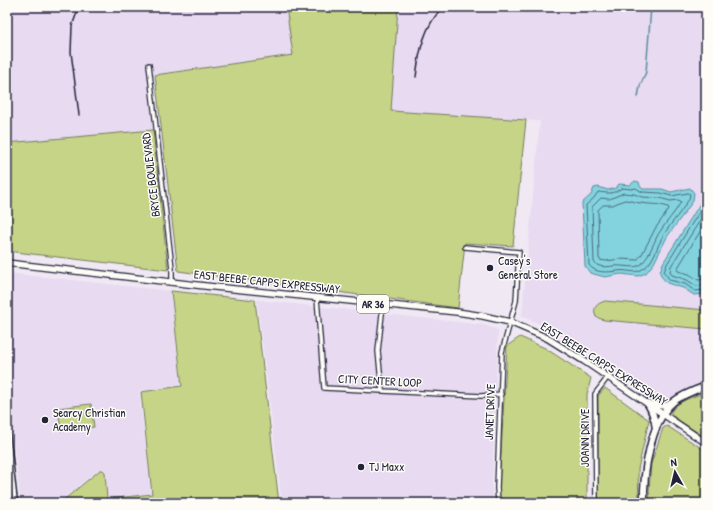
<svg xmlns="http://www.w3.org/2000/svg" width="713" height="510" font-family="'Patrick Hand',sans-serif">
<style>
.built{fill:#e7daf1}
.green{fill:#c6d487;stroke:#747b61}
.water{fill:#83d3de;stroke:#5c8c9d}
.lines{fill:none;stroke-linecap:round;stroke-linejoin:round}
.shore{stroke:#49697c;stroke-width:1}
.stream{stroke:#5c8c9d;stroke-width:1.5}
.minor-casing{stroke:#22223b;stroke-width:6}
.tertiary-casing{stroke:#22223b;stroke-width:7}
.primary-casing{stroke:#22223b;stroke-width:8}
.motorway-casing{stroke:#22223b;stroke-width:9}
.minor{stroke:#fdfcf7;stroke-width:3.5}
.tertiary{stroke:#fdfcf7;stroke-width:4}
.primary{stroke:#fdfcf7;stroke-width:5.5}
.motorway{stroke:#fdfcf7;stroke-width:6}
.rail{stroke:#22223b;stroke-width:1.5}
.poi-dot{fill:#22223b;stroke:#fdfcf7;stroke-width:1.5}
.labels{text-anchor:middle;stroke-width:3;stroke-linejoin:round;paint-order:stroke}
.shield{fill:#fdfcf7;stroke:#646373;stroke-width:1}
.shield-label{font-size:11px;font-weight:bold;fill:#22223b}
.street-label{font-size:12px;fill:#22223b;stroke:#fdfcf7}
.poi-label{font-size:12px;fill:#22223b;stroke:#fdfcf7;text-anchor:start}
</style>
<rect width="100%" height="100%" fill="#f0e8f3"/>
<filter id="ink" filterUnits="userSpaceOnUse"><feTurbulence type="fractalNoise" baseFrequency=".025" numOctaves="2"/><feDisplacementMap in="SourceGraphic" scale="8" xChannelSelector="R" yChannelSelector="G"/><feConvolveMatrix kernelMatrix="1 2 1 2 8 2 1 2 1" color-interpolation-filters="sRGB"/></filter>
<g filter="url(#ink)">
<path class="built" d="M 7,7 L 286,7 L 293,55 L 148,76 L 153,130 L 7,143 Z
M 398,7 L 706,7 L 706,380 L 678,394 L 669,401 L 659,401 L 641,391 L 612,370 L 555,331 L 522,316 L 540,121 L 391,111 Z
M 7,273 L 170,291 L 181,385 L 139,391 L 151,493 L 108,498 L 106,471 L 103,469 L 99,469 L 58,503 L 21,503 L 7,393 Z
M 257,300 L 484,325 L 498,330 L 492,485 L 493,503 L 282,503 Z"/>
<path class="green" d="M 286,7 L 398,7 L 391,111 L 526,120 L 513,246 L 465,243 L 458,308 L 178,271 L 155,75 L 293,55 Z
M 153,130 L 168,270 L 7,251 L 7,143 Z
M 171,291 L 255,300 L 279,503 L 60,503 L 100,470 L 103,470 L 105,472 L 107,499 L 152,494 L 141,392 L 182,386 Z
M 605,301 L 706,310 L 706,329 L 604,320 L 596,317 C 592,307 597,304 605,301 Z
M 520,337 L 545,348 L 591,378 L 587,394 L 587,503 L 500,503 L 499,487 L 507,346 Z
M 605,388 L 649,420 L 638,469 L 639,503 L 598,503 L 598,396 Z
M 706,393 L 706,438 L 671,415 L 671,412 C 677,401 694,396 706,393 Z
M 91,404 L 94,427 L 61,431 L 58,408 Z
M 667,426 L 706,451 L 706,503 L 650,503 L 649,491 L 651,464 L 663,428 Z"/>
<path class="water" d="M 635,181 L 639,182 L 640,186 L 643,189 L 662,189 L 671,192 L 690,188 L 694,193 L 693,201 L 667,237 L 654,263 L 646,273 L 638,276 L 621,274 L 605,277 L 590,273 L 585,266 L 582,203 L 591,195 L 594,188 L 598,187 L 608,190 L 616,188 L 619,184 L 630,185 Z
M 706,194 L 706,294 L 694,295 L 683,288 L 667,283 L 661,276 L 660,272 L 663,263 Z"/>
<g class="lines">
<path class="shore" d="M 622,188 L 631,189 L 636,188 L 642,192 L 661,193 L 671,196 L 688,193 L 690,194 L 689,199 C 682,211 672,222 664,234 C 657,245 654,264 641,270 C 634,274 625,269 617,271 C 607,272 596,274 589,265 L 586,205 L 594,198 L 598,192 C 608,193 612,195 622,188 Z
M 624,193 L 634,194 L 642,197 L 660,198 L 670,201 L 679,200 L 681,202 C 675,213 666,222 659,233 C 654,241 647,263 638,266 C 632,268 621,265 613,266 C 607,267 598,268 594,262 L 592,207 L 601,198 L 609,199 Z
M 625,200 C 631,200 635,203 641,203 C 652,205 656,203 668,207 L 669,209 L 655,229 L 642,254 L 637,260 L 620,259 L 606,261 L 600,260 L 599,258 L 598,210 L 603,205 L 612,205 Z
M 706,201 L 667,264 L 664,272 L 670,280 L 685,284 L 695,291 L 706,290
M 706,211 L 671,266 L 670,272 L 672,275 L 687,280 L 696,286 L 706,285
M 706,222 L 677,269 L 678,271 L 689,274 L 698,280 L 706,279"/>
<path class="stream" d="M 638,97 L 640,86 L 646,72 L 651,7"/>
<g class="minor-casing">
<path id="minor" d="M 149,65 L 172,268 L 172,283
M 465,247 L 519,252 L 516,301 L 502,352 L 497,488 L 498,503
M 317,298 L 324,388 L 481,396 L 501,394
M 382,391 L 378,351 L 383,305
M 596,503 L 595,394 L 608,377"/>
</g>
<g class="tertiary-casing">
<path id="tertiary" d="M 7,432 L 15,503"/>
</g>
<g class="primary-casing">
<path id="primary" d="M 7,263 L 205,286 L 457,312 L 483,316 L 510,322 L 547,338 L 584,361 L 706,443"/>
</g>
<g class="motorway-casing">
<path id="motorway" d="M 648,404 C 653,412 655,420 656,429
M 648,404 L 666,406 L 672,403
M 644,503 C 643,474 650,422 673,402 C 682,395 695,390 706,386"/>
</g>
<use href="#minor" class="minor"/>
<use href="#tertiary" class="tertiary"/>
<use href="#primary" class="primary"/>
<use href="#motorway" class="motorway"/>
<path class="rail" d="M 416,77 C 419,52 424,26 443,7
M 79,115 L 71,52 L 72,26 L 79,7"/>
</g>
</g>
<g class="poi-dot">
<circle cx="490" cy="268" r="4"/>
<circle cx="45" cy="420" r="4"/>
<circle cx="361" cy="467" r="4"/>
</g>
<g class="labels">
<rect class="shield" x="357" y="295" width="32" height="18" rx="3"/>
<g class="shield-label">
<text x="373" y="308">AR 36</text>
</g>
<g class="street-label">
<text transform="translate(151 175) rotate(-97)" y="4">BRYCE BOULEVARD</text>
<text transform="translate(267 282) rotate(6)" y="4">EAST BEEBE CAPPS EXPRESSWAY</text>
<text transform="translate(604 364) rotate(32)" y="4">EAST BEEBE CAPPS EXPRESSWAY</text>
<text transform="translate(380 381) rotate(3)" y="4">CITY CENTER LOOP</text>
<text transform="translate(490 412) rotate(-88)" y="4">JANET DRIVE</text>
<text transform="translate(585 438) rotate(-90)" y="4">JOANN DRIVE</text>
</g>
<g class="poi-label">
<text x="498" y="265">Casey's<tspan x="498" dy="14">General Store</tspan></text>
<text x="53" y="417">Searcy Christian<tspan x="53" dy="14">Academy</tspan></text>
<text x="369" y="471">TJ Maxx</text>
</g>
</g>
<rect width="713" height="510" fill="none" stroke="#fdfcf7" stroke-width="24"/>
<rect x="12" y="12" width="689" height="486" fill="none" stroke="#22223b" stroke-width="1.5" filter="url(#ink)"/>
<g transform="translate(675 472) rotate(352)" stroke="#fdfcf7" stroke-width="3" paint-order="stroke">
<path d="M0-3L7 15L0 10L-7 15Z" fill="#22223b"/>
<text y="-6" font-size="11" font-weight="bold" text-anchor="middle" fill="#22223b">N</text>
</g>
</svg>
